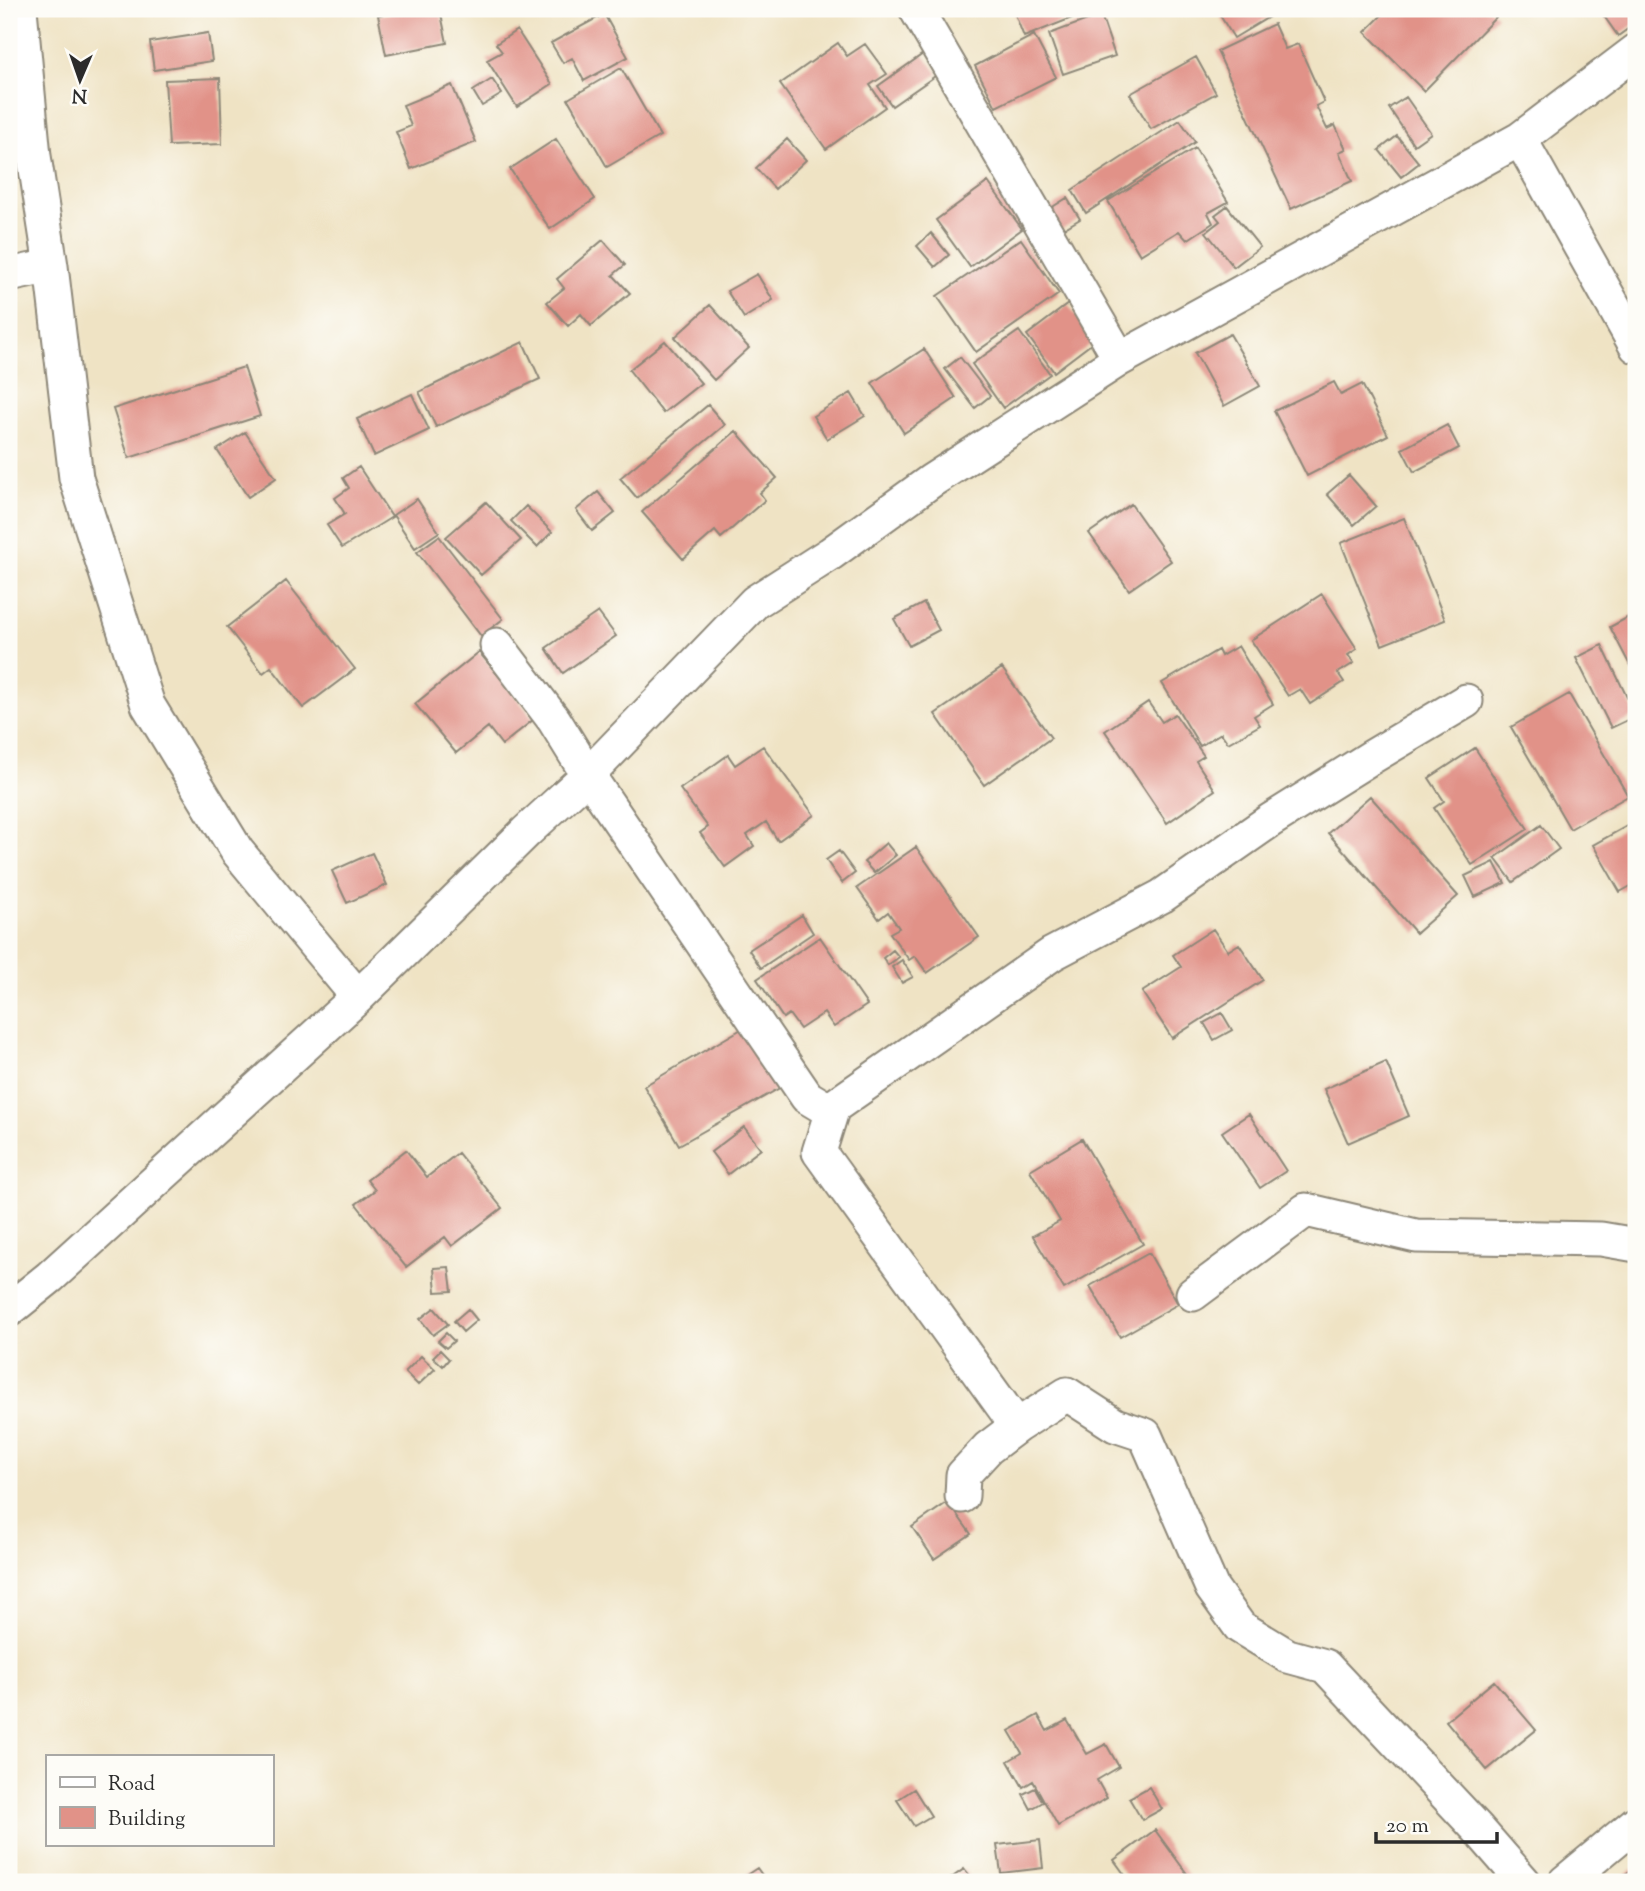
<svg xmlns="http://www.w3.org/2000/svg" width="1645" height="1891" font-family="'Sorts Mill Goudy',serif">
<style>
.building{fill:#e19288}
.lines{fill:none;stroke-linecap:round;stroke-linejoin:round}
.minor-casing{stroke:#8d8778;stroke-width:37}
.minor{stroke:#fff;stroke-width:33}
</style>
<rect width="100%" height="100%" fill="#fdfcf7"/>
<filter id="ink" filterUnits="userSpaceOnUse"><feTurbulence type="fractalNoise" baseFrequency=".0143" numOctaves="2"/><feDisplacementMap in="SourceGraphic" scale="14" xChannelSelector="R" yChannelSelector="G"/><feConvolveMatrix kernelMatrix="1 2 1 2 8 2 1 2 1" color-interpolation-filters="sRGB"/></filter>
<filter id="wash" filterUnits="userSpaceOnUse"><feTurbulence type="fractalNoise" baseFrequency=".00686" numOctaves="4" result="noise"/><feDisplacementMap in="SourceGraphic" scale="28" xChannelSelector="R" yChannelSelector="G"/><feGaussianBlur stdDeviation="1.57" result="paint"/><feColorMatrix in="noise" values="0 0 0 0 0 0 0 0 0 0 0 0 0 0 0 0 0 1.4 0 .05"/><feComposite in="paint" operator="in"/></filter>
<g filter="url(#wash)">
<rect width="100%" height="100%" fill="#efe3c4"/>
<g id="blocks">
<path class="building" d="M 415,9 L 440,9 L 447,43 L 386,55 L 378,15 Z
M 1013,9 L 1085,9 L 1087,12 L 1024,37 Z
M 1216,9 L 1282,9 L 1234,38 Z
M 1388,9 L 1490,9 L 1497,16 L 1424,91 L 1365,32 Z
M 1599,9 L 1636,9 L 1636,23 L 1618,36 Z
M 604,14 L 628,57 L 584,81 L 572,58 L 563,63 L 551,43 Z
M 1101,15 L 1115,56 L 1063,74 L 1049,34 Z
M 1274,24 L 1285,49 L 1298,44 L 1324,102 L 1316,106 L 1327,129 L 1335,125 L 1346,149 L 1339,152 L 1352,181 L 1291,209 L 1217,51 Z
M 517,30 L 552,84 L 517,107 L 487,60 L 502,52 L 496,44 Z
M 208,33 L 212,61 L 154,70 L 150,42 Z
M 1034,35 L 1056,77 L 996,107 L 975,66 Z
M 838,43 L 847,56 L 865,44 L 887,74 L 870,85 L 885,107 L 826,149 L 780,84 Z
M 923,54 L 938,74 L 892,106 L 878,86 Z
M 1196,57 L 1216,93 L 1151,129 L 1130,94 Z
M 621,68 L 660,136 L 607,167 L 568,99 Z
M 220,78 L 222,144 L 169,146 L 165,80 Z
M 492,79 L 502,94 L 482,106 L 473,91 Z
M 452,85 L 476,142 L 411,169 L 396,132 L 411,126 L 403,105 Z
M 1406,97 L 1431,133 L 1414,145 L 1389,108 Z
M 1180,120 L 1195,142 L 1086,213 L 1072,190 Z
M 1397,136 L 1419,163 L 1401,177 L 1379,150 Z
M 556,139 L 595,199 L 550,229 L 510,169 Z
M 787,139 L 806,160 L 775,189 L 756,168 Z
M 1195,148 L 1228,202 L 1208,213 L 1213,223 L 1187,240 L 1179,231 L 1140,255 L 1108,201 Z
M 988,182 L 1022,229 L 970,267 L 936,220 Z
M 1067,198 L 1080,219 L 1058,232 L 1046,211 Z
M 1227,206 L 1260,247 L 1234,267 L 1206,232 L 1220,221 L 1215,215 Z
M 931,233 L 949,255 L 935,267 L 917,246 Z
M 1021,239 L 1059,294 L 976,352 L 937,296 Z
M 603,240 L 625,265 L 613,275 L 630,293 L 591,326 L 581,314 L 568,326 L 547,302 L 564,288 L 557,279 Z
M 757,274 L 773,300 L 744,318 L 727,291 Z
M 1068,304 L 1095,341 L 1054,372 L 1027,335 Z
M 710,305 L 749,348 L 714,380 L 675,337 Z
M 1019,331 L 1050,374 L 1003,408 L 972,364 Z
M 1230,334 L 1260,386 L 1224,406 L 1195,353 Z
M 665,341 L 701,383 L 663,413 L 629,370 Z
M 523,342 L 540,379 L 436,427 L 419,392 Z
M 924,349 L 956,398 L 904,433 L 872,383 Z
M 960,357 L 990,396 L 975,408 L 945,369 Z
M 244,367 L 260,416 L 129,458 L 113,409 Z
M 1334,382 L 1341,395 L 1362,384 L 1388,435 L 1307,476 L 1274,411 Z
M 851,393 L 865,416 L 827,439 L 813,416 Z
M 412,394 L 429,430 L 374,456 L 357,419 Z
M 708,405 L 725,425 L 637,498 L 620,478 Z
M 1447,425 L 1459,448 L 1414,472 L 1402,449 Z
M 736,431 L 777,478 L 760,493 L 765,500 L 721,538 L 715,531 L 683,559 L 642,512 Z
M 245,432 L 276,478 L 248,497 L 217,450 Z
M 359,467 L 392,517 L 342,548 L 327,525 L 345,514 L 335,498 L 349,488 L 343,478 Z
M 1349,475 L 1376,506 L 1354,525 L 1327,494 Z
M 598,492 L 615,513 L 592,531 L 576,510 Z
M 417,499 L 439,532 L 415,548 L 393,515 Z
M 486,502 L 521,540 L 481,575 L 446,537 Z
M 1131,504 L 1171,561 L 1129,590 L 1089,533 Z
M 526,506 L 552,532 L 537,547 L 511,521 Z
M 1404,518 L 1445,620 L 1382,645 L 1341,543 Z
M 439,536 L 503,619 L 481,636 L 417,552 Z
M 286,581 L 355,669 L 303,708 L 271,667 L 263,673 L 227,627 Z
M 1322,594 L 1357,649 L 1348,655 L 1354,663 L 1338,673 L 1344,682 L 1310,704 L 1300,689 L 1288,696 L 1251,640 Z
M 924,603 L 939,630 L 909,646 L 894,619 Z
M 598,612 L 616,636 L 563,673 L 546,648 Z
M 1636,613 L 1636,677 L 1610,627 Z
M 1602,645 L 1636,716 L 1611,728 L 1576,658 Z
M 1238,646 L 1273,704 L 1254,716 L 1260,725 L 1228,743 L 1221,733 L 1200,746 L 1162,683 L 1218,650 L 1221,656 Z
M 479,652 L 534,719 L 502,745 L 488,727 L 456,753 L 415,704 Z
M 1002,668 L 1051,738 L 984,785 L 935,714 Z
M 1569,694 L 1628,796 L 1570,829 L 1511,727 Z
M 1148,702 L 1162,722 L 1175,714 L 1204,756 L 1196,761 L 1215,790 L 1167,823 L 1105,731 Z
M 763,746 L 814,815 L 778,841 L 766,822 L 747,835 L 754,846 L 725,867 L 700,833 L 708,827 L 680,789 L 728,755 L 735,765 Z
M 1475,748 L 1528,829 L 1472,865 L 1434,808 L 1444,801 L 1429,778 Z
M 1370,796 L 1458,896 L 1416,933 L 1328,833 Z
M 1636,821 L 1636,883 L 1620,892 L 1593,845 Z
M 1541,825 L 1559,849 L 1513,882 L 1495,858 Z
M 886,843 L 896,855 L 874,873 L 864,862 Z
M 916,847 L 979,937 L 927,973 L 915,956 L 909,960 L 890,933 L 899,928 L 888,912 L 879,919 L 857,888 Z
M 839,851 L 855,873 L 842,883 L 826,860 Z
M 372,853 L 387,885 L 347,903 L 332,871 Z
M 1494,862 L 1505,883 L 1475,897 L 1465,876 Z
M 802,915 L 813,933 L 761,968 L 749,950 Z
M 1213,929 L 1228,951 L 1239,944 L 1263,980 L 1172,1038 L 1142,992 L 1181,967 L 1173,955 Z
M 820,937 L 867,1005 L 834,1027 L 824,1013 L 800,1029 L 789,1014 L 783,1018 L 757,979 Z
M 893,950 L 899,957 L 888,965 L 883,958 Z
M 902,960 L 913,977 L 902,983 L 892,967 Z
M 1222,1013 L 1232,1030 L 1214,1040 L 1204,1023 Z
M 750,1024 L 785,1085 L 679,1145 L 644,1086 Z
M 1386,1062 L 1409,1116 L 1348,1143 L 1324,1089 Z
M 1249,1114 L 1286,1171 L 1260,1188 L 1222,1132 Z
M 744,1127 L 761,1149 L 728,1174 L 711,1152 Z
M 1082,1139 L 1143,1244 L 1064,1289 L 1033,1236 L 1060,1221 L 1030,1170 Z
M 406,1150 L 427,1177 L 458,1153 L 502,1208 L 452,1246 L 445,1237 L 406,1267 L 356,1204 L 375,1190 L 367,1180 Z
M 1149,1253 L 1178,1304 L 1120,1337 L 1090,1286 Z
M 449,1267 L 452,1291 L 436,1292 L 434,1268 Z
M 434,1308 L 448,1324 L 433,1335 L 420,1319 Z
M 468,1309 L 477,1320 L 463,1332 L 454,1321 Z
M 446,1333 L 454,1341 L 446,1348 L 438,1341 Z
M 440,1350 L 449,1359 L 443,1366 L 433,1357 Z
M 421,1356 L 435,1369 L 418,1385 L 405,1372 Z
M 948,1502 L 971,1534 L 934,1559 L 912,1527 Z
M 1494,1681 L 1536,1730 L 1487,1770 L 1446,1721 Z
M 1038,1715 L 1047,1731 L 1067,1720 L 1087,1754 L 1106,1744 L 1119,1767 L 1097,1780 L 1107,1798 L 1058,1826 L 1033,1781 L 1023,1787 L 1008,1761 L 1022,1753 L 1009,1731 Z
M 1149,1787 L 1162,1809 L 1142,1820 L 1129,1798 Z
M 1035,1788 L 1043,1802 L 1031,1809 L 1023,1794 Z
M 914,1789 L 931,1816 L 914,1826 L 897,1800 Z
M 1155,1830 L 1193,1882 L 1130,1882 L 1114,1860 Z
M 1040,1840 L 1043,1868 L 1001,1873 L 997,1845 Z
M 1636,1867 L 1636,1882 L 1613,1882 Z
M 757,1868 L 767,1882 L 736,1882 Z
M 964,1869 L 974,1882 L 946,1882 Z"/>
</g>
</g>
<g filter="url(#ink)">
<use href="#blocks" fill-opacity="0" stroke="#8d8778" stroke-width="2"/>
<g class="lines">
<g class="minor-casing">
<path id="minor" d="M 20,9 L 34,156 L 51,266 L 76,478 L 148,705 L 237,851 L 358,997
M 916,9 L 1120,359
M 1520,139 L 1636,346
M 9,275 L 51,266
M 497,645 L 554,720 L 588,775 L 807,1097 L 822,1106 L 833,1107 L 1052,954 L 1162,896 L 1271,820 L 1370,758 L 1466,701
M 833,1107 L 819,1152 L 1017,1426
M 1193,1294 L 1306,1210 L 1416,1236 L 1601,1239 L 1636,1245
M 9,1310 L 50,1277 L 358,997 L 526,832 L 588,775 L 755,602 L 830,554 L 931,481 L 1120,359 L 1520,139 L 1636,51
M 962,1496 L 963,1475 L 988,1448 L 1017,1426 L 1067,1394 L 1115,1425 L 1145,1435 L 1212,1588 L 1240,1627 L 1288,1656 L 1325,1666 L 1477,1828 L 1524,1882
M 1565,1882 L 1636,1823"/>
</g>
<use href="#minor" class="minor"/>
</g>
</g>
<rect width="1645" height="1891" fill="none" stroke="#fdfcf7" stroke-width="35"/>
<rect x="46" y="1755" width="228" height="91" fill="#fdfcf7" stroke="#a9a8a5" stroke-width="2"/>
<rect x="60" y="1777" width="35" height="10" fill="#ffffff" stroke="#a9a8a5" stroke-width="2"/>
<text x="108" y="1790" font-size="21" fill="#2b2b2b">Road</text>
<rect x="60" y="1807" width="35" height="21" fill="#e19288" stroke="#a9a8a5" stroke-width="2"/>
<text x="108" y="1825" font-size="21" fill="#2b2b2b">Building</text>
<g transform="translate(80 80) rotate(182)" stroke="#fdfcf7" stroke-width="5" paint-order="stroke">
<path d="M0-5L12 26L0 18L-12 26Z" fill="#2b2b2b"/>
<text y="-10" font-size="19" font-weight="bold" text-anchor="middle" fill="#2b2b2b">N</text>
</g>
<path d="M1376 1832v10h121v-10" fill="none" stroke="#2b2b2b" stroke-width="3.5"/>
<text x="1386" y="1832" font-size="21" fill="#2b2b2b" stroke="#fdfcf7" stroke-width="5" paint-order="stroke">20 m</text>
</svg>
